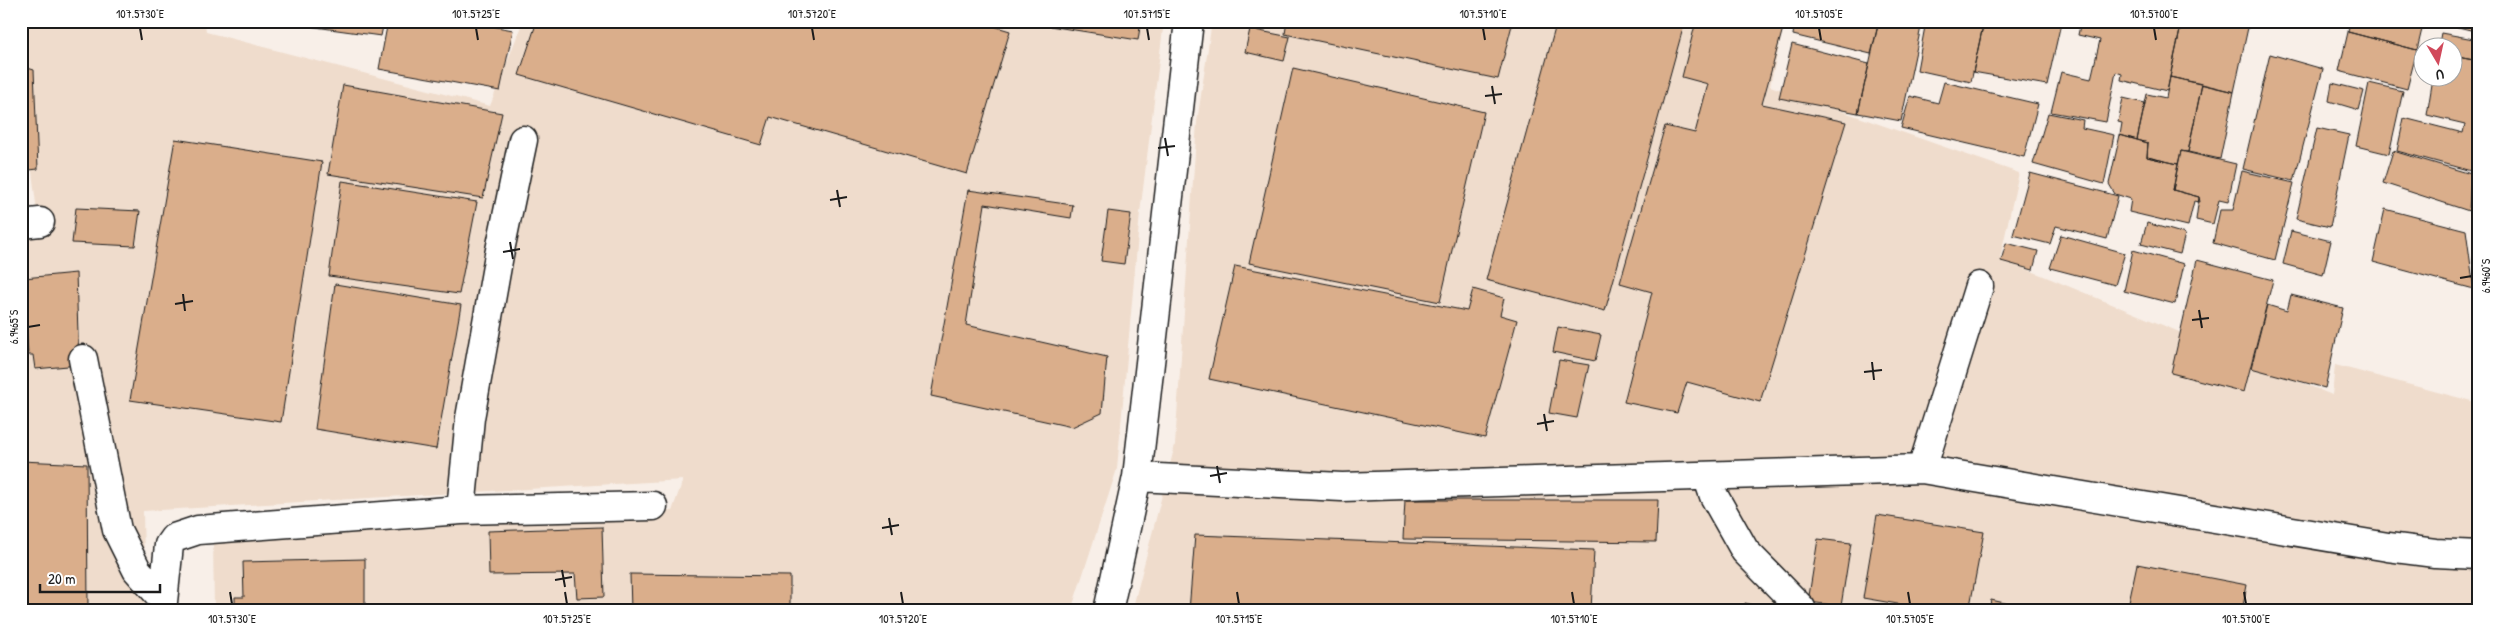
<svg xmlns="http://www.w3.org/2000/svg" width="2500" height="632" font-family="'Patrick Hand',sans-serif">
<style>
.built{fill:#efdccc}
.building{fill:#daae8b;stroke:#1c1c1c}
.lines{fill:none;stroke-linecap:round;stroke-linejoin:round}
.minor-casing{stroke:#1c1c1c;stroke-width:31}
.minor{stroke:#fff;stroke-width:28}
.ticks{fill:none;stroke:#1c1c1c;stroke-width:2}
.neatline{fill:none;stroke:#1c1c1c;stroke-width:2}
.ticks-label{font-size:12px;text-anchor:middle;fill:#1c1c1c}
</style>
<rect width="100%" height="100%" fill="#f8efe8"/>
<filter id="ink" filterUnits="userSpaceOnUse"><feTurbulence type="fractalNoise" baseFrequency=".02" numOctaves="2"/><feDisplacementMap in="SourceGraphic" scale="10" xChannelSelector="R" yChannelSelector="G"/><feConvolveMatrix kernelMatrix="1 2 1 2 8 2 1 2 1" color-interpolation-filters="sRGB"/></filter>
<g filter="url(#ink)">
<path class="built" d="M 21,21 L 205,21 L 206,32 L 490,106 L 523,21 L 1164,21 L 1140,213 L 1117,469 L 1071,611 L 214,611 L 213,539 L 672,511 L 683,480 L 143,511 L 145,611 L 21,611 L 21,211 L 37,212 L 21,83 Z
M 1212,21 L 1785,21 L 1770,86 L 2019,173 L 2000,258 L 2332,395 L 2335,365 L 2479,403 L 2479,611 L 1132,611 L 1175,445 L 1197,122 Z"/>
<path class="building" d="M 308,21 L 384,21 L 381,36 L 308,26 Z
M 388,21 L 465,21 L 513,30 L 500,91 L 379,69 Z
M 537,21 L 977,21 L 1010,31 L 967,174 L 770,117 L 761,145 L 519,75 Z
M 1018,21 L 1141,21 L 1138,40 Z
M 1287,21 L 1513,21 L 1498,79 L 1285,34 Z
M 1557,21 L 1685,21 L 1605,311 L 1486,280 Z
M 1696,21 L 1785,21 L 1762,104 L 1846,122 L 1760,402 L 1687,382 L 1677,413 L 1624,402 L 1652,292 L 1620,283 L 1665,126 L 1695,133 L 1708,84 L 1682,77 Z
M 1795,21 L 1879,21 L 1871,54 L 1793,35 Z
M 1879,21 L 1899,21 L 1921,27 L 1901,121 L 1858,113 Z
M 1926,21 L 1984,21 L 1971,82 L 1917,70 Z
M 1984,21 L 2061,23 L 2047,85 L 1973,72 Z
M 2081,21 L 2182,21 L 2167,91 L 2121,80 L 2122,74 L 2116,72 L 2106,122 L 2051,112 L 2061,72 L 2091,79 L 2100,40 L 2078,35 Z
M 2182,21 L 2249,23 L 2234,92 L 2170,77 Z
M 2350,21 L 2424,21 L 2417,50 L 2348,32 Z
M 2433,21 L 2479,21 L 2479,32 Z
M 1250,29 L 1290,37 L 1284,61 L 1245,52 Z
M 2348,32 L 2417,50 L 2407,89 L 2339,71 Z
M 2441,33 L 2479,40 L 2479,61 L 2452,56 L 2452,48 L 2438,48 Z
M 1792,44 L 1869,64 L 1858,113 L 1779,98 Z
M 2270,54 L 2323,69 L 2294,181 L 2243,169 Z
M 2452,56 L 2479,61 L 2479,148 L 2471,171 L 2397,151 L 2404,118 L 2463,133 L 2465,124 L 2427,115 L 2433,78 L 2452,78 Z
M 21,66 L 34,70 L 38,169 L 21,171 Z
M 1293,68 L 1484,112 L 1440,302 L 1249,263 Z
M 2170,77 L 2202,84 L 2188,152 L 2181,151 L 2178,164 L 2147,157 L 2148,143 L 2137,140 L 2147,94 L 2166,98 Z
M 1944,82 L 2038,104 L 2024,157 L 1901,128 L 1910,96 L 1938,103 Z
M 2332,83 L 2364,91 L 2359,110 L 2329,101 Z
M 2369,83 L 2403,91 L 2389,154 L 2356,146 Z
M 2202,84 L 2234,92 L 2220,159 L 2188,152 Z
M 343,85 L 502,113 L 483,198 L 328,174 Z
M 2123,98 L 2145,103 L 2137,140 L 2120,135 L 2122,123 L 2118,122 Z
M 2048,113 L 2083,120 L 2082,128 L 2114,135 L 2104,184 L 2033,164 Z
M 2317,128 L 2349,135 L 2330,227 L 2296,219 Z
M 2120,135 L 2148,143 L 2147,157 L 2178,164 L 2173,190 L 2199,197 L 2200,202 L 2194,201 L 2188,226 L 2129,212 L 2131,199 L 2115,194 L 2109,184 Z
M 175,139 L 322,162 L 281,422 L 130,400 Z
M 2181,151 L 2236,164 L 2228,202 L 2219,200 L 2213,224 L 2196,220 L 2199,197 L 2173,190 Z
M 2393,151 L 2471,174 L 2469,211 L 2383,183 Z
M 2242,171 L 2294,183 L 2275,260 L 2213,243 L 2220,210 L 2233,210 Z
M 2030,173 L 2118,196 L 2107,239 L 2056,226 L 2050,244 L 2013,235 Z
M 342,181 L 477,202 L 459,294 L 329,276 Z
M 968,190 L 1073,205 L 1071,218 L 985,204 L 966,325 L 1107,357 L 1102,413 L 1072,427 L 931,396 Z
M 76,208 L 140,211 L 135,246 L 72,243 Z
M 2385,209 L 2466,230 L 2474,289 L 2373,262 Z
M 1108,211 L 1131,214 L 1124,264 L 1101,261 Z
M 2147,223 L 2185,234 L 2180,254 L 2141,244 Z
M 2291,231 L 2331,241 L 2323,275 L 2283,264 Z
M 2061,235 L 2125,253 L 2115,285 L 2050,268 Z
M 2006,243 L 2038,251 L 2033,270 L 2001,261 Z
M 2133,250 L 2184,264 L 2175,304 L 2124,291 Z
M 2197,260 L 2273,280 L 2244,392 L 2171,373 Z
M 1235,266 L 1467,311 L 1473,289 L 1504,298 L 1500,315 L 1517,320 L 1485,438 L 1209,379 Z
M 76,273 L 79,365 L 35,369 L 33,355 L 28,355 L 24,278 Z
M 335,284 L 461,305 L 436,449 L 315,429 Z
M 2291,295 L 2343,308 L 2325,388 L 2251,368 L 2267,305 L 2287,311 Z
M 1558,327 L 1601,335 L 1595,361 L 1553,352 Z
M 1559,360 L 1589,365 L 1577,418 L 1549,413 Z
M 21,461 L 87,464 L 88,611 L 21,611 Z
M 1405,500 L 1658,500 L 1656,542 L 1403,539 Z
M 1877,515 L 1984,532 L 1969,611 L 1938,611 L 1863,598 Z
M 602,527 L 604,597 L 577,598 L 575,574 L 489,575 L 488,531 Z
M 1195,535 L 1594,550 L 1591,611 L 1189,611 Z
M 1818,539 L 1851,543 L 1841,606 L 1808,602 Z
M 365,559 L 365,611 L 235,611 L 235,597 L 244,597 L 243,562 Z
M 2137,564 L 2247,585 L 2242,611 L 2127,611 Z
M 630,574 L 790,576 L 790,611 L 631,611 Z
M 1991,600 L 2041,611 L 1989,611 Z
M 1745,603 L 1777,611 L 1743,611 Z"/>
<g class="lines">
<g class="minor-casing">
<path id="minor" d="M 21,224 L 40,222
M 83,359 L 117,530 L 137,570 L 162,598
M 1922,469 L 1979,286
M 1707,476 L 1714,496 L 1745,551 L 1801,608
M 1137,477 L 1342,487 L 1922,469 L 2388,547 L 2435,553 L 2479,555
M 461,510 L 470,418 L 499,255 L 523,140
M 162,611 L 169,545 L 174,538 L 198,530 L 461,510 L 653,506
M 1108,611 L 1137,477 L 1189,21"/>
</g>
<use href="#minor" class="minor"/>
</g>
</g>
<path class="ticks" d="M 140,28 L 142,40M 476,28 L 478,40M 812,28 L 814,40M 1147,28 L 1149,40M 1483,28 L 1485,40M 1819,28 L 1821,40M 2154,28 L 2156,40M 1492,86 L 1495,104M 1485,96 L 1502,94M 1165,138 L 1168,156M 1158,148 L 1175,146M 837,190 L 840,207M 830,200 L 847,197M 510,242 L 513,259M 503,252 L 520,249M 2460,278 L 2472,276M 183,294 L 185,311M 175,304 L 193,301M 2199,310 L 2202,328M 2192,320 L 2209,318M 28,327 L 40,325M 1872,362 L 1874,380M 1864,372 L 1882,370M 1544,414 L 1547,431M 1537,424 L 1554,421M 1217,466 L 1220,483M 1210,476 L 1227,473M 889,518 L 892,535M 882,528 L 899,525M 562,570 L 565,587M 555,580 L 572,577M 230,592 L 232,604M 565,592 L 567,604M 901,592 L 903,604M 1237,592 L 1239,604M 1572,592 L 1574,604M 1908,592 L 1910,604M 2244,592 L 2246,604"/>
<rect width="2500" height="632" fill="none" stroke="#fff" stroke-width="55"/>
<g transform="translate(2438 62) rotate(171)"><circle r="24" fill="#ffffff" stroke="#a4a4a4"/>
<path d="M0-4L9 19L0 12L-9 19Z" fill="#d1495b"/>
<text y="-8" font-size="14" font-weight="bold" text-anchor="middle" fill="#1c1c1c">U</text>
</g>
<path d="M40 584v8h120v-8" fill="none" stroke="#1c1c1c" stroke-width="2.5"/>
<text x="48" y="584" font-size="15" fill="#1c1c1c" stroke="#ffffff" stroke-width="4" paint-order="stroke">20 m</text>
<rect x="28" y="28" width="2444" height="576" class="neatline"/>
<g class="ticks-label">
<text x="140" y="18">107.5730°E</text>
<text x="476" y="18">107.5725°E</text>
<text x="812" y="18">107.5720°E</text>
<text x="1147" y="18">107.5715°E</text>
<text x="1483" y="18">107.5710°E</text>
<text x="1819" y="18">107.5705°E</text>
<text x="2154" y="18">107.5700°E</text>
<text transform="translate(2486 276) rotate(-90)" y="4">6.9460°S</text>
<text transform="translate(14 327) rotate(-90)" y="4">6.9465°S</text>
<text x="232" y="623">107.5730°E</text>
<text x="567" y="623">107.5725°E</text>
<text x="903" y="623">107.5720°E</text>
<text x="1239" y="623">107.5715°E</text>
<text x="1574" y="623">107.5710°E</text>
<text x="1910" y="623">107.5705°E</text>
<text x="2246" y="623">107.5700°E</text>
</g>
</svg>
